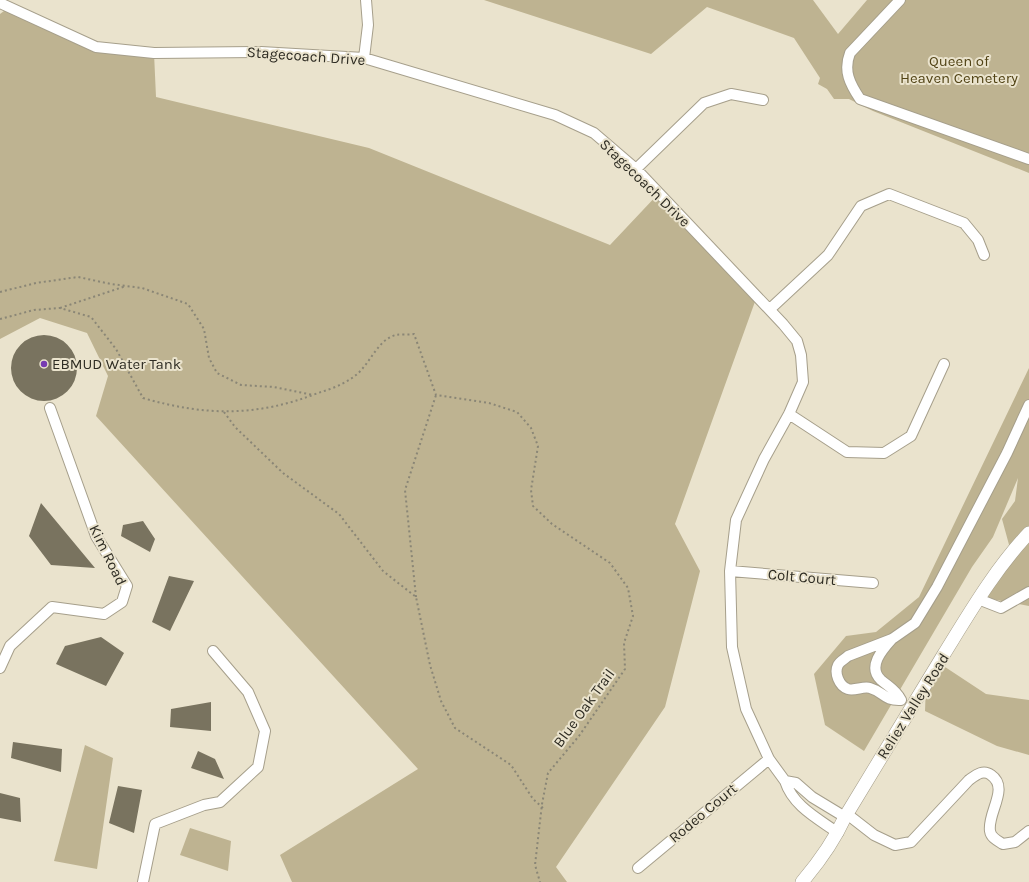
<svg xmlns="http://www.w3.org/2000/svg" width="1029" height="882" font-family="Karla,sans-serif">
<style>
.green{fill:#beb391}
.building{fill:#79735f}
.lines{fill:none;stroke-linecap:round;stroke-linejoin:round}
.minor-casing{stroke:#a69f8b;stroke-width:12}
.major-casing{stroke:#a69f8b;stroke-width:14}
.path{stroke:#8a8676;stroke-width:2;stroke-dasharray:2 3;stroke-linecap:butt}
.minor{stroke:#fff;stroke-width:10}
.major{stroke:#fff;stroke-width:13}
.poi-dot{fill:#773bb1;stroke:#eae3cd;stroke-width:1.5}
.labels{text-anchor:middle;stroke-width:4;stroke-linejoin:round;paint-order:stroke}
.street-label{font-size:15px;fill:#2e2c23;stroke:#eae3cd}
.park-label{font-size:15px;fill:#514315;stroke:#eae3cd}
.poi-label{font-size:15px;fill:#2e2c23;stroke:#eae3cd;text-anchor:start}
</style>
<rect width="100%" height="100%" fill="#eae3cd"/>
<path class="green" d="M 484,0 L 813,0 L 838,34 L 867,0 L 1029,0 L 1029,173 L 873,111 L 849,99 L 834,99 L 827,89 L 818,84 L 820,78 L 794,38 L 707,7 L 651,54 Z
M 8,8 L 96,47 L 154,53 L 156,97 L 369,148 L 610,245 L 659,193 L 757,296 L 675,524 L 700,571 L 665,707 L 556,867 L 567,882 L 292,882 L 280,855 L 418,769 L 96,416 L 108,376 L 87,333 L 40,318 L 0,339 L 0,14 Z
M 1029,368 L 1029,606 L 980,597 L 1011,552 L 1002,519 L 1015,501 L 1018,478 L 993,537 L 972,567 L 864,751 L 825,725 L 814,674 L 846,636 L 876,632 L 919,597 Z
M 939,663 L 986,694 L 1029,700 L 1029,755 L 997,746 L 925,711 L 926,685 Z
M 85,745 L 113,758 L 97,869 L 54,861 Z
M 190,828 L 231,841 L 228,871 L 180,855 Z"/>
<path class="building" d="M11 368a33 33 0 1 1 66 0a33 33 0 1 1-66 0Z
M 41,503 L 95,568 L 51,565 L 29,536 Z
M 143,521 L 155,539 L 150,552 L 121,536 L 123,525 Z
M 169,576 L 194,581 L 170,631 L 152,622 Z
M 101,637 L 124,653 L 106,686 L 56,664 L 65,646 Z
M 211,702 L 211,731 L 170,727 L 171,709 Z
M 13,742 L 62,749 L 61,772 L 11,758 Z
M 198,751 L 215,759 L 224,779 L 191,768 Z
M 118,786 L 142,790 L 134,833 L 109,823 Z
M 0,793 L 20,798 L 21,822 L 0,818 Z"/>
<g class="lines">
<g class="minor-casing">
<path id="minor" d="M 900,0 L 850,53 C 843,71 850,84 860,99 L 1029,159
M 0,3 L 96,47 L 154,53 L 261,52 L 364,58 L 555,115 L 594,133 L 636,169 L 783,324 L 797,341 L 801,355 L 803,382 L 789,414 L 764,459 L 736,520 L 730,571 L 732,647 L 746,709 L 769,759 L 785,781
M 364,58 L 368,25 L 366,0
M 636,169 L 704,103 L 731,94 L 763,100
M 770,309 L 828,255 L 861,206 L 889,194 L 964,223 L 978,240 L 984,255
M 789,414 L 847,452 L 884,453 L 911,436 L 944,364
M 730,571 L 873,583
M 978,599 L 1001,608 L 1029,592
M 892,639 C 882,650 867,667 881,680 C 889,687 896,690 901,700 C 884,701 884,692 870,688 C 863,686 855,691 848,689 C 839,686 834,673 838,665 C 840,661 845,659 848,656 L 892,639 L 915,623 L 937,587 L 1007,453 L 1029,405
M 0,668 L 10,646 L 52,607 L 104,614 L 122,602 L 127,586 L 96,536 L 50,408
M 847,814 L 874,835 L 895,845 L 911,842 L 969,780 C 976,775 983,769 991,775 C 1010,788 987,813 990,831 C 991,838 998,841 1003,844 L 1015,842 L 1029,831
M 838,833 C 817,818 793,806 785,781 L 796,783 L 812,797 L 845,817
M 638,868 L 769,759
M 143,882 L 155,824 L 204,805 L 220,802 L 258,767 L 265,731 L 248,692 L 213,651"/>
</g>
<g class="major-casing">
<path id="major" d="M 802,882 C 819,862 834,841 845,817 C 878,763 911,709 944,654 C 970,612 995,569 1029,533"/>
</g>
<path class="path" d="M 0,292 L 36,283 L 78,277 L 111,284 L 142,288 L 188,304 L 204,329 L 209,358 L 217,373 L 241,385 L 274,387 L 313,395
M 60,308 L 126,286
M 0,319 L 34,310 L 60,308 L 91,317 L 116,349 L 143,398 C 205,416 257,417 318,393 C 331,389 345,384 356,375 C 370,364 378,339 396,335 C 401,334 408,335 414,334 L 436,395 L 489,403 L 517,412 L 531,428 L 538,446 L 531,490 L 533,506 L 552,524 L 610,563 L 628,588 L 633,616 L 624,643 L 625,669 L 579,736 L 548,773 L 542,804 L 535,865 L 540,882
M 224,412 L 235,427 L 283,473 L 339,514 L 383,571 L 416,597 L 430,665 L 441,701 L 455,728 L 511,765 L 533,799 L 543,808
M 416,597 L 405,490 L 436,395"/>
<use href="#minor" class="minor"/>
<use href="#major" class="major"/>
</g>
<circle class="poi-dot" cx="44" cy="364" r="4"/>
<g class="labels">
<g class="street-label">
<text transform="translate(306 56) rotate(4)" y="5">Stagecoach Drive</text>
<text transform="translate(645 183) rotate(44)" y="5">Stagecoach Drive</text>
<text transform="translate(108 555) rotate(64)" y="5">Kim Road</text>
<text transform="translate(802 577) rotate(5)" y="5">Colt Court</text>
<text transform="translate(913 706) rotate(-58)" y="5">Reliez Valley Road</text>
<text transform="translate(584 708) rotate(-54)" y="5">Blue Oak Trail</text>
<text transform="translate(703 813) rotate(-40)" y="5">Rodeo Court</text>
</g>
<g class="park-label">
<text x="959" y="66">Queen of<tspan x="959" dy="17">Heaven Cemetery</tspan></text>
</g>
<g class="poi-label">
<text x="52" y="369">EBMUD Water Tank</text>
</g>
</g>
</svg>
